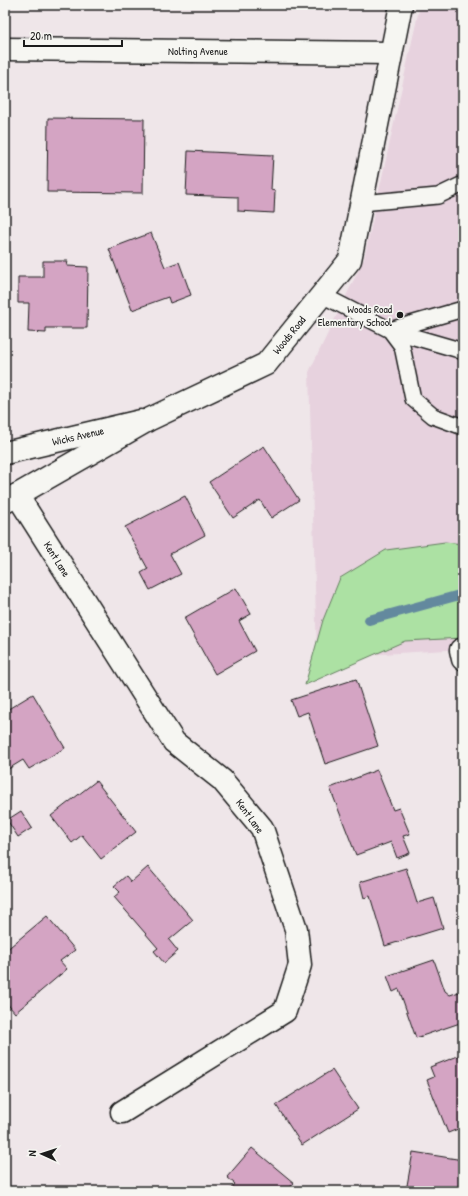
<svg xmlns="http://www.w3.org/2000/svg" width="468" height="1196" font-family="'Patrick Hand',sans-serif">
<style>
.built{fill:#e7d2de}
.green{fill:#ace1a3;stroke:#647e60}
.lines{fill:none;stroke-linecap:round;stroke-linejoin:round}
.stream{stroke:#64899e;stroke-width:10}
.building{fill:#d4a4c3;stroke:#1c1c1c}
.service-casing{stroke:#1c1c1c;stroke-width:18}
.minor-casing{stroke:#1c1c1c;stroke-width:25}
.tertiary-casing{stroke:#1c1c1c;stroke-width:25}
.service{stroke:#f6f6f2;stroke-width:15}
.minor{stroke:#f6f6f2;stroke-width:22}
.tertiary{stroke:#f6f6f2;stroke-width:22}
.poi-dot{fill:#1c1c1c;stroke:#f6f6f2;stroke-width:1.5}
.labels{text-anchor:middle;stroke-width:3.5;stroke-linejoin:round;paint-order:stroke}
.street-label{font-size:11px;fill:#1c1c1c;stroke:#f6f6f2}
.poi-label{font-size:11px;fill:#1c1c1c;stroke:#f6f6f2;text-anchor:end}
</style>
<rect width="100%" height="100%" fill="#efe6e9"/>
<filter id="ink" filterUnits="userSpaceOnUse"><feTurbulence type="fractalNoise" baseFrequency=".025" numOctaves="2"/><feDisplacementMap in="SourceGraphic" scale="8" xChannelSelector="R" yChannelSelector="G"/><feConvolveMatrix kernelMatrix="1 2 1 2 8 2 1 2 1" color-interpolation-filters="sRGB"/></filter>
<g filter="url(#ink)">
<path class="built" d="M 420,5 L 463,5 L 463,649 L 317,658 L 309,372 L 364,259 Z"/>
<path class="green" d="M 445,542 L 463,544 L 463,638 L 405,641 L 305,685 L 323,620 L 340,578 L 386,550 Z"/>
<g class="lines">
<path class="stream" d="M 369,620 L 463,594"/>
</g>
<path class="building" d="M 48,118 L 144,119 L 143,193 L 47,192 Z
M 188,151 L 273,155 L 271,190 L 275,191 L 274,213 L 238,211 L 238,197 L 186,195 Z
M 151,233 L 165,267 L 179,262 L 191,295 L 170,303 L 168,297 L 132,310 L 109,249 Z
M 43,261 L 68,261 L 67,266 L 88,267 L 87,328 L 46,328 L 46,333 L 28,332 L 29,303 L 18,303 L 18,277 L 43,277 Z
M 264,446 L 299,500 L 271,518 L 260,500 L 233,518 L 209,482 Z
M 185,496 L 205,535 L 170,554 L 181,574 L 150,590 L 141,573 L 148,569 L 125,527 Z
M 236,588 L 251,614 L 239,621 L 255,651 L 215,674 L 184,618 Z
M 5,646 L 9,651 L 5,654 Z
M 356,679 L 378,746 L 325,764 L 308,712 L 297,716 L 291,700 Z
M 33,694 L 65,748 L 29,769 L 23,760 L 5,771 L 5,711 Z
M 377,770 L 393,810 L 399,808 L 410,834 L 403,836 L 410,853 L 397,858 L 391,842 L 356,855 L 330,788 Z
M 96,781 L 136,832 L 101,859 L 82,835 L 72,843 L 51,816 Z
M 21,811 L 32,828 L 18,837 L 7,820 Z
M 148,867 L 193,920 L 169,940 L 178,951 L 164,963 L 154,951 L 158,948 L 114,897 L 120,892 L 114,886 L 126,876 L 131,882 Z
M 406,868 L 417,903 L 434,898 L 443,928 L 385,946 L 370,896 L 364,898 L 360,882 Z
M 47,916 L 75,950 L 60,961 L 67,969 L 15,1013 L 5,1001 L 5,975 L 7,973 L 5,970 L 5,951 Z
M 434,960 L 445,991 L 450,995 L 462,991 L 463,1022 L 416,1038 L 399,989 L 393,992 L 387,976 Z
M 463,1054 L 463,1127 L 448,1133 L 427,1080 L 434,1077 L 430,1067 Z
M 332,1070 L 358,1109 L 302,1145 L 276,1105 Z
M 252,1148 L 294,1183 L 287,1191 L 229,1191 L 235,1184 L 227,1177 Z
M 413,1152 L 463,1160 L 463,1191 L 406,1191 Z"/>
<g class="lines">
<g class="service-casing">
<path id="service" d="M 361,203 L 438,196 L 463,184
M 322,295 L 390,330 L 402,346 L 413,399 L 433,416 L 463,427
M 390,330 L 456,349 L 463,352
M 390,330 L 463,309"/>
</g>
<g class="minor-casing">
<path id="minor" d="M 5,49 L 391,53
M 5,453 L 141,421
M 17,495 L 174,742 L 222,780 L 262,828 L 296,929 L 300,965 L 285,1011 L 122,1112
M 461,650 L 463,659"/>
</g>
<g class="tertiary-casing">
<path id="tertiary" d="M 5,502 L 150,419 L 266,364 L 350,260 L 401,5"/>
</g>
<use href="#service" class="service"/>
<use href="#minor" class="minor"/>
<use href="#tertiary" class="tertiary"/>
</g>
</g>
<circle class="poi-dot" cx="400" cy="315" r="4"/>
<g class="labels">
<g class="street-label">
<text x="198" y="55">Nolting Avenue</text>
<text transform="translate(289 335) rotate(-51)" y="4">Woods Road</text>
<text transform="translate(78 436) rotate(-13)" y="4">Wicks Avenue</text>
<text transform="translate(57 559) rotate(58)" y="4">Kent Lane</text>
<text transform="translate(250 816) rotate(54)" y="4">Kent Lane</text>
</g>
<g class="poi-label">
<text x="392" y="313">Woods Road<tspan x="392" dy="13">Elementary School</tspan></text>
</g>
</g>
<rect width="468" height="1196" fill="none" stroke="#f6f6f2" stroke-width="20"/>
<rect x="10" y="10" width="448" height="1176" fill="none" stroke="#1c1c1c" stroke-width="1.5" filter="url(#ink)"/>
<g transform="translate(42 1154) rotate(273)" stroke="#f6f6f2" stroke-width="3" paint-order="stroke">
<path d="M0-3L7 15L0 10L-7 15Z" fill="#1c1c1c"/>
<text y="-6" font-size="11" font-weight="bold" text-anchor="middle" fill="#1c1c1c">N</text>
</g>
<path d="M24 40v6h98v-6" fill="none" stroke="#1c1c1c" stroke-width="2"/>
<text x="30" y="40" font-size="12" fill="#1c1c1c" stroke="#f6f6f2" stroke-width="3" paint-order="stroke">20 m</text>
</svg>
